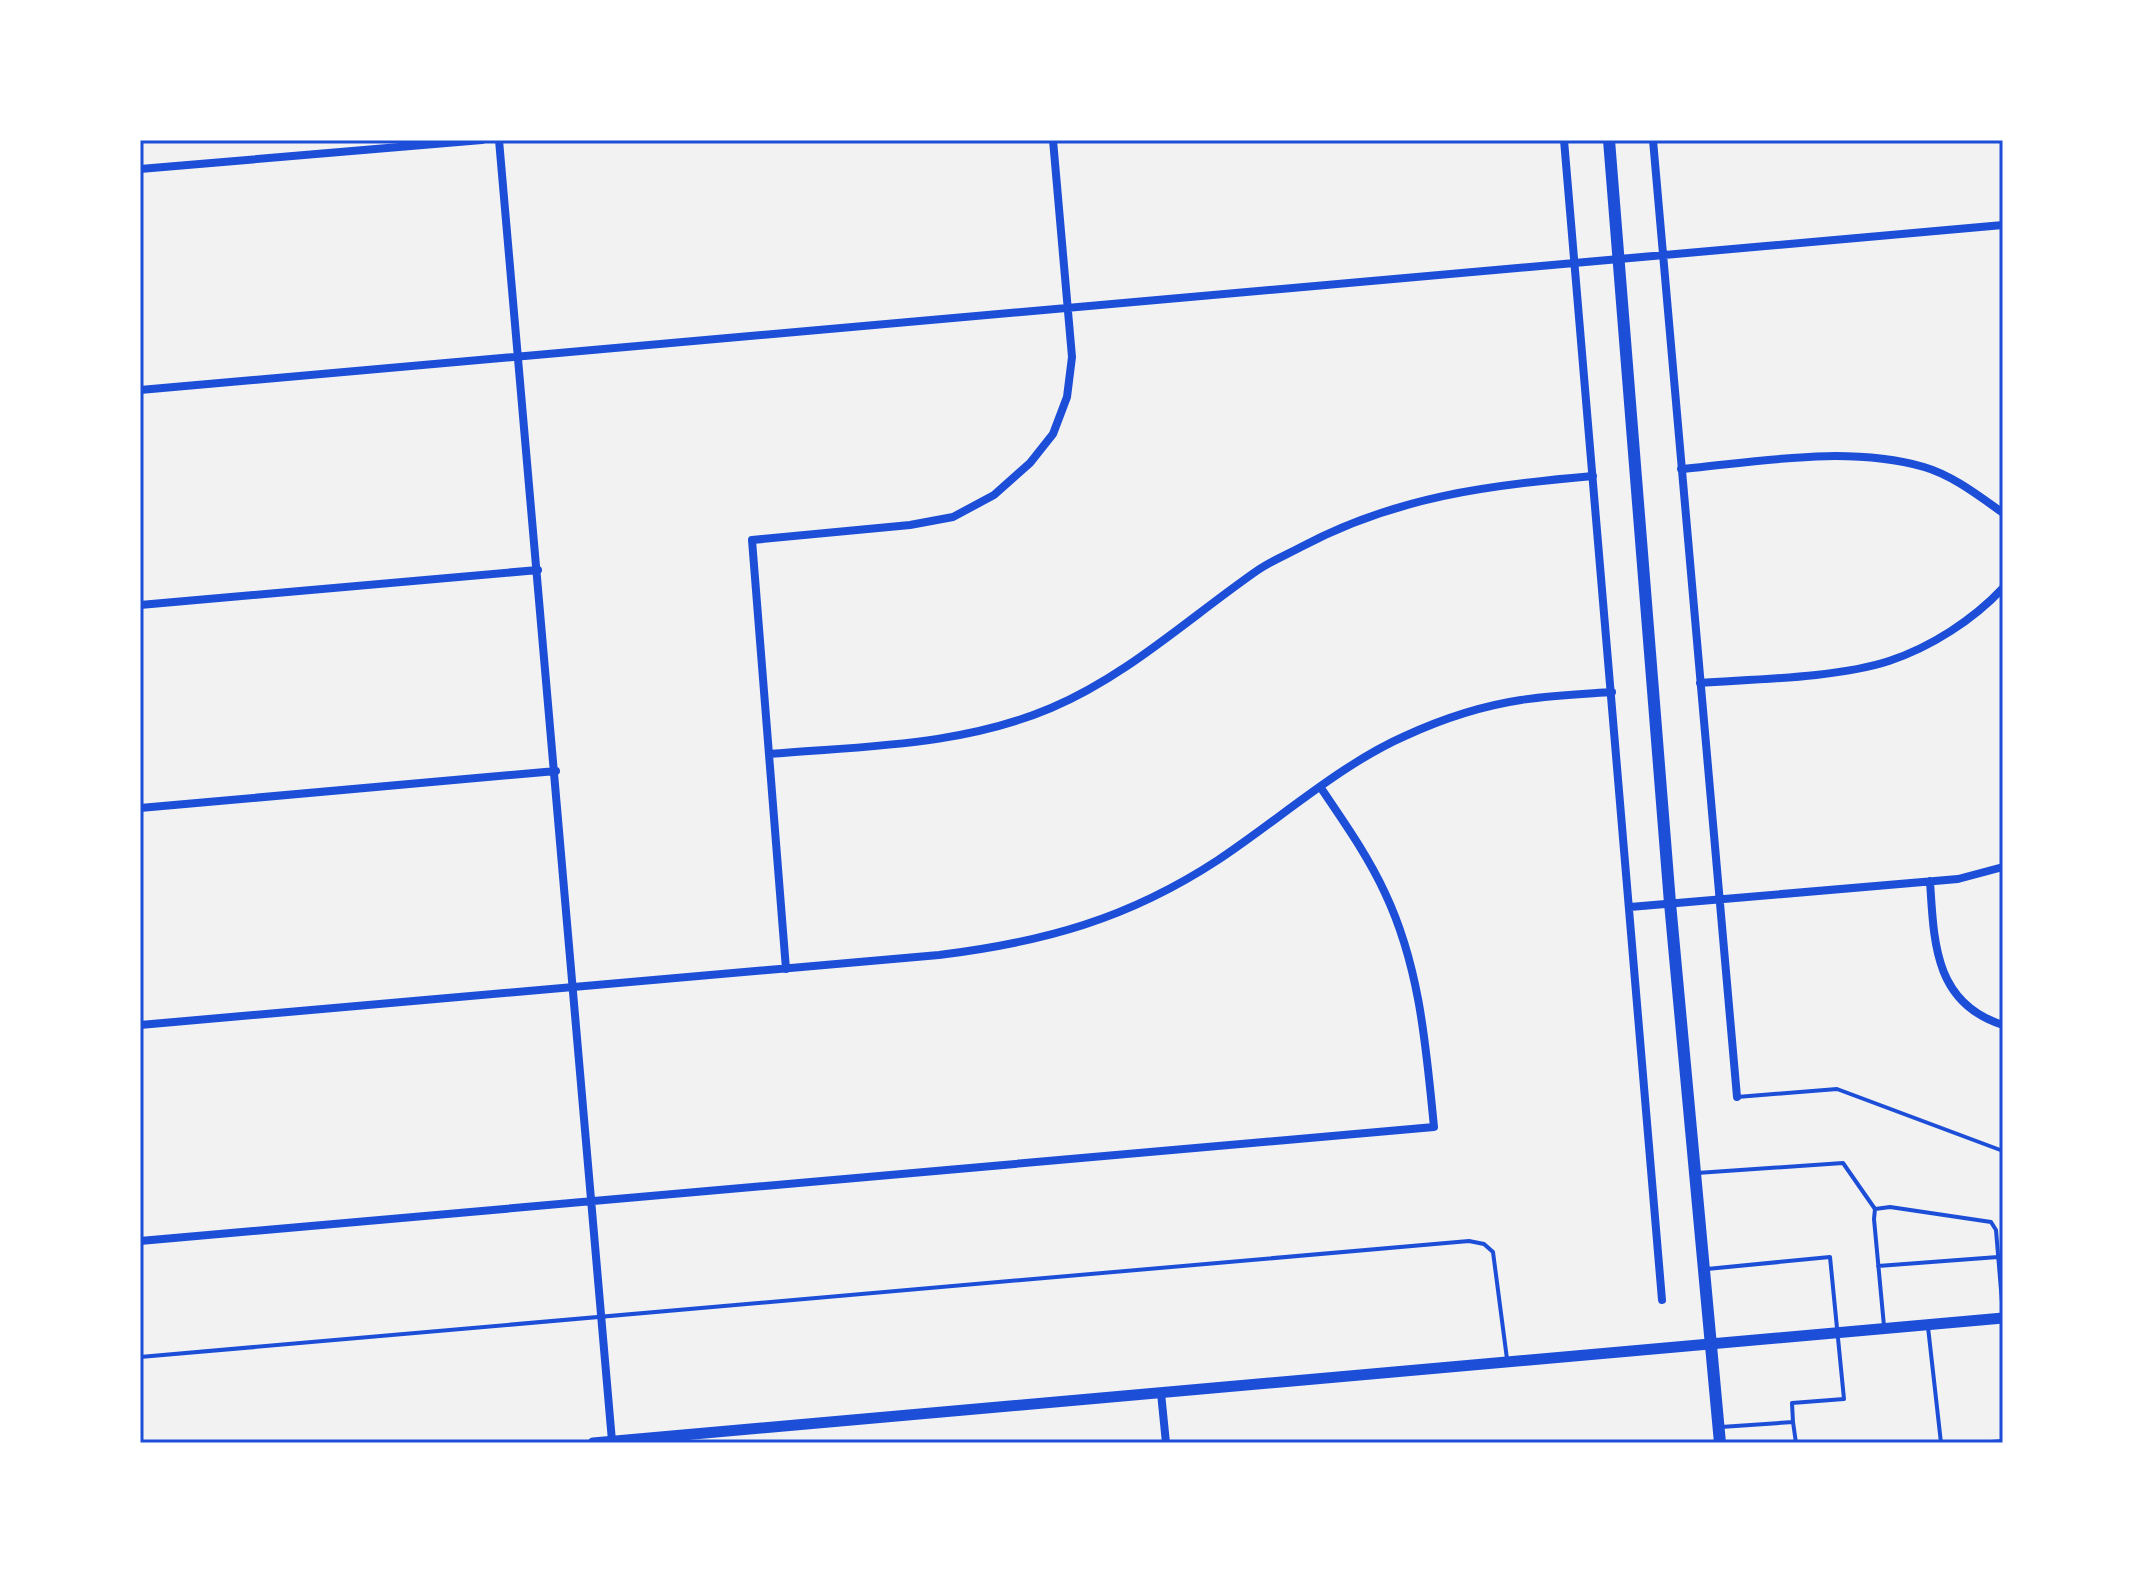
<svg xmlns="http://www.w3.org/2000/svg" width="2143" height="1583" font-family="'IBM Plex Sans',sans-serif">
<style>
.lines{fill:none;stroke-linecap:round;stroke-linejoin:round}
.service{stroke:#1d4ed8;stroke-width:4}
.minor{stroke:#1d4ed8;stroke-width:8}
.tertiary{stroke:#1d4ed8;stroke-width:11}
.secondary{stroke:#1d4ed8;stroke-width:12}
.neatline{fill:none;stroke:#1d4ed8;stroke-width:3}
</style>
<rect width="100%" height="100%" fill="#f2f2f2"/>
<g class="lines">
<path class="service" d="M 1737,1097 L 1837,1089 L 2003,1151
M 1697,1173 L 1843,1163 L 1875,1209
M 1878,1266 L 1998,1257
M 1707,1269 L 1830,1257 L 1844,1399 L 1792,1403 L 1793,1422 L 1721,1427
M 1884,1326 L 1874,1219 L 1875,1209 L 1890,1207 L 1991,1222 L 1996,1230 L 2003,1314
M 1928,1327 L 1941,1443
M 140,1357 L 1469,1241 L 1484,1244 L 1493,1252 L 1507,1359
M 1793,1422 L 1796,1443
M 1979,1443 L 2003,1441"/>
<path class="minor" d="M 499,140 L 612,1441
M 1564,140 L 1662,1300
M 1653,140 L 1737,1097
M 140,169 L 482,140
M 140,390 L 2003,225
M 1681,469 C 1759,462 1846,445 1924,467 C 1952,475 1979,496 2003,513
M 140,605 L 538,570
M 1700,683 C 1756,679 1837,678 1889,661 C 1931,647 1973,620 2003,588
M 771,754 C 865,746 962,746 1051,708 C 1127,676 1190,617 1258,570 C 1271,561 1286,555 1301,547 C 1395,497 1488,485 1593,476
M 140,808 L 556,771
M 1930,881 C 1934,942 1934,1003 2003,1025
M 1630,907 L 1958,879 L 2003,867
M 786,969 L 752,540 L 910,525 L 953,517 L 994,495 L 1030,463 L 1053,434 L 1067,397 L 1072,357 L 1053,140
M 140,1025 L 939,955 C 1044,942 1128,919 1218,860 C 1277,821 1341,764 1405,736 C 1442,719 1481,706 1521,700 C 1551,695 1582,694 1612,692
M 140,1241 L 1434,1127 C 1426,1047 1420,967 1385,893 C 1368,856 1344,822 1321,788
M 1161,1393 L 1166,1443"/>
<path class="tertiary" d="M 593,1443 L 2003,1318"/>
<path class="secondary" d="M 1609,140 L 1670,903 L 1720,1443"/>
</g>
<rect width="2143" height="1583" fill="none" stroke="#ffffff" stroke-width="284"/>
<rect x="142" y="142" width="1859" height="1299" class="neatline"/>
</svg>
